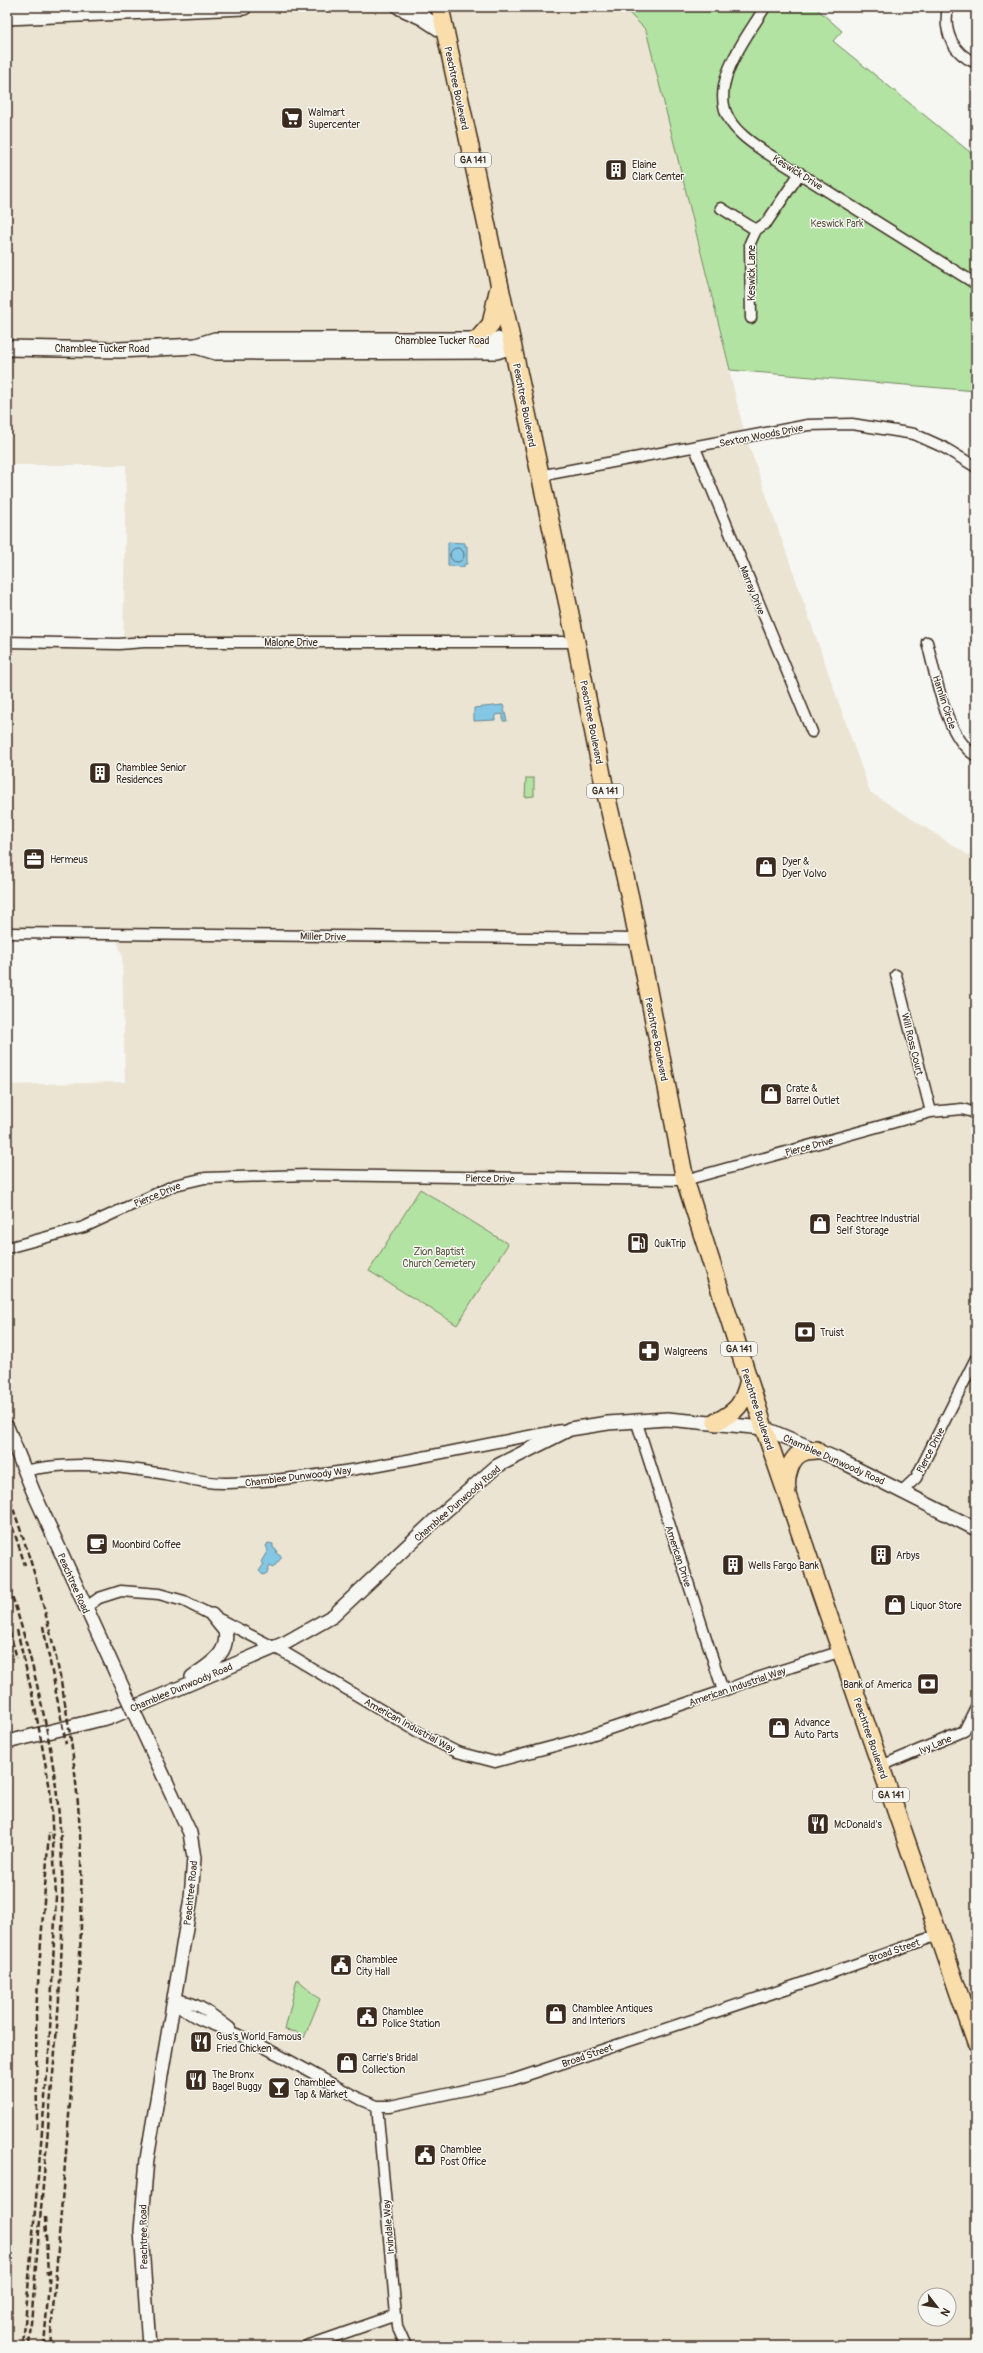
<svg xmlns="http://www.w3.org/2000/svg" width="983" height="2353" font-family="Pangolin,sans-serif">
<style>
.built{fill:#ebe4d2;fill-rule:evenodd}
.green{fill:#b2e3a3;stroke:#768660}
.water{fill:#84c7e5;stroke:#678895}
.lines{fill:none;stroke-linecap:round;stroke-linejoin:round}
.shore{stroke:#58696e;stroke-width:1}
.minor-casing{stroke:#3b2a1e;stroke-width:13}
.tertiary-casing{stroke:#3b2a1e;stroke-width:16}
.secondary-casing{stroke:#3b2a1e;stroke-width:18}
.trunk-casing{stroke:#3b2a1e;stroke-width:20}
.minor{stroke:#f6f6f2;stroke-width:10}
.tertiary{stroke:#f6f6f2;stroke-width:13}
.secondary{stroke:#f6f6f2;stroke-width:15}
.trunk{stroke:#f9ddab;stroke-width:17}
.rail{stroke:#3b2a1e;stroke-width:2.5;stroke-dasharray:6 3;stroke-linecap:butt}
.tertiary-bridge-casing{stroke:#3b2a1e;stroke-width:16;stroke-linecap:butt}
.tertiary-bridge{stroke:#f6f6f2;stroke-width:13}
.labels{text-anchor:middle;stroke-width:3;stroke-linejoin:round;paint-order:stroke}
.shield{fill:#f6f6f2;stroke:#73675e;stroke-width:1}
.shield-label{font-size:9px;font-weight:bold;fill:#3b2a1e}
.street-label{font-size:10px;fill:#3b2a1e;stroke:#f6f6f2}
.poi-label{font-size:10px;fill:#3b2a1e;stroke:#f6f6f2;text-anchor:start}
.park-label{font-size:10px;fill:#59583f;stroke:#f6f6f2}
</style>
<rect width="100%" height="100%" fill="#f6f6f2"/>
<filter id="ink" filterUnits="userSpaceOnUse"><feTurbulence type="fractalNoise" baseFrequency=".025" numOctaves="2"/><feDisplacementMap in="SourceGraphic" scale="8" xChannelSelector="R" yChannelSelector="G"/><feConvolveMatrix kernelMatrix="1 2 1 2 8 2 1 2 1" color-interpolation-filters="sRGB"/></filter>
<g filter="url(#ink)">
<path class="built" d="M 7,7 L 647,7 L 661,91 L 744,431 L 870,792 L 976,860 L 976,2346 L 7,2346 L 7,1085 L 125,1082 L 122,955 L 115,935 L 7,934 L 7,645 L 123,650 L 126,465 L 7,465 ZM 925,2295 L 949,2295 L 949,2319 L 925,2319 Z"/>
<path class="green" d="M 623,7 L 815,7 L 842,31 L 833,41 L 976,157 L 976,391 L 730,370 L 646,30 Z
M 526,778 L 534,778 L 534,796 L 525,797 Z
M 420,1189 L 508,1244 L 457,1325 L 369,1271 Z
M 297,1979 L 320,1999 L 304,2038 L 297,2032 L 285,2030 Z"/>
<path class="water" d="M 448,542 L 465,543 L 465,546 L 467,546 L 467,564 L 464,564 L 464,567 L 448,566 Z
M 503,705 L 507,721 L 503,721 L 503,714 L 495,715 L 495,720 L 474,721 L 474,708 Z
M 268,1543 L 273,1544 L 273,1548 L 277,1550 L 276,1553 L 282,1557 L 273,1568 L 270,1566 L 267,1573 L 263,1575 L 259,1571 L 264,1564 L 261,1562 L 268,1550 L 266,1546 Z"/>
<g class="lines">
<path class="shore" d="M450 555a7 7 0 1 1 14 0a7 7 0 1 1-14 0Z"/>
<g class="minor-casing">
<path id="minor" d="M 765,7 C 748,36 708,83 729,119 C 737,133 752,143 765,152 L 976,284
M 948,7 C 943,31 952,53 976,63
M 721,208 L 756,230
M 751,318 L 750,243 L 756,230 L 767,222 L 800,173
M 695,448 L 812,732
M 539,476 L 808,425 L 852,424 L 914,434 L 943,447 L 976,467
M 7,642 L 119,644 L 144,642 L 576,642
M 927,642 C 936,675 945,737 976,756
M 7,933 L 638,939
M 896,975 L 931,1112
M 7,1248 L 84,1227 L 175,1185 L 205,1178 L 308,1175 L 685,1180 L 931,1112 L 962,1109 L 976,1113
M 636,1420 L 723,1691
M 24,1471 C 74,1460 115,1466 165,1474 C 185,1478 208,1484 228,1483 C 340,1479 451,1449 562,1430
M 902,1491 L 916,1478 L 976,1358
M 85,1608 L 99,1598 L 121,1591 L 159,1594 L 184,1601 L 289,1655 L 425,1736 L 457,1752 L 495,1762 L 573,1741 L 723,1691 L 751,1680 L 842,1651
M 881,1766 L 964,1731 L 976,1707
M 174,2000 C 191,2021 218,2025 241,2036 C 282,2055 322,2079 362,2100 L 377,2106 L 390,2106 L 512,2080 L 797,1985 L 938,1935
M 174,2000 C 195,1999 215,2017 230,2028
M 377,2106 L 397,2326 L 406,2346
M 307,2346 L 396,2315"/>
</g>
<g class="tertiary-casing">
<path id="tertiary" d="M 7,1427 L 33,1491 L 126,1695
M 192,1677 C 208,1665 230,1654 225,1631 L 212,1615
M 139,1723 L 190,1833 L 194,1858 L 191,1898 L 147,2159 L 141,2231 L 149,2346
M 7,1742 L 114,1716 L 287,1642 L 333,1616 L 435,1520 L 497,1466 L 570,1429 L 608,1423 L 667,1419 L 764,1428 L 835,1458 L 976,1529"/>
</g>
<g class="secondary-casing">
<path id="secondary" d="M 400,7 L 422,17 L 445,32
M 7,17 L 244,7
M 196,346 L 216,352 L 497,351 L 512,346
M 7,348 L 119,350 L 196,346 L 215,340 L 497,340 L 513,346"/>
</g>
<g class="trunk-casing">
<path id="trunk" d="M 440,7 L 576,642 L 605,790 L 630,898 L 685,1180 L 764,1428 L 976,2043
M 477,340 L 491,324 L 498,291
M 716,1422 C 738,1411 743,1404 749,1380
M 787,1490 C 785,1478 790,1456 804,1452 C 807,1450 812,1451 816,1450"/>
</g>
<use href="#minor" class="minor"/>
<use href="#tertiary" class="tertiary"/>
<use href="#secondary" class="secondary"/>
<use href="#trunk" class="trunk"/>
<path class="rail" d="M 7,1492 C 42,1586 66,1683 76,1783 C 87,1885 79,1989 71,2091 C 64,2176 57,2261 50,2346
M 7,1510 L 25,1565
M 7,1580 C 29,1647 47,1717 56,1787 C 69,1893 60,2001 50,2106 C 43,2186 36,2266 29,2346
M 7,1623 L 17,1658
M 43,1626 L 66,1744
M 17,1630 L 34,1702 L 50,1789 L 56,1896 L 49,2052 L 23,2346
M 37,2129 L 36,2011 L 49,1832
M 45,2217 L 48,2275
M 44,2346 L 50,2270"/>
<g class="tertiary-bridge-casing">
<path id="tertiary-bridge" d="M 126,1695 L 139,1723"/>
</g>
<use href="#tertiary-bridge" class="tertiary-bridge"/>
</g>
</g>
<defs>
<g id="supermarket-square" transform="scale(1.15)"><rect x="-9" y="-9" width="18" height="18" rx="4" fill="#3b2a1e" stroke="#f6f6f2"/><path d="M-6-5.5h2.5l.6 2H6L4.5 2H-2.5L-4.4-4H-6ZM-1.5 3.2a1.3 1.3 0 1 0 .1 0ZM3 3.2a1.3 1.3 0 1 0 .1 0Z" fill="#fff"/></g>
<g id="building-square" transform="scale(1.15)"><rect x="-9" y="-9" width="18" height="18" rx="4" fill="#3b2a1e" stroke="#f6f6f2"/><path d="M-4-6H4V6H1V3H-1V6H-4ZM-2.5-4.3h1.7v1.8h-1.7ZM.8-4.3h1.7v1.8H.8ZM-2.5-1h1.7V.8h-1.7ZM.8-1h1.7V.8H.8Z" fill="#fff"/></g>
<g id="office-square" transform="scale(1.15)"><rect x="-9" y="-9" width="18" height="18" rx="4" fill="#3b2a1e" stroke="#f6f6f2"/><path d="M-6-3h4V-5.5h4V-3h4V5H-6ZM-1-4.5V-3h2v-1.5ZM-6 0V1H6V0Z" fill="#fff"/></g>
<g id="shop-square" transform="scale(1.15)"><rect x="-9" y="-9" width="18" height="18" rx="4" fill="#3b2a1e" stroke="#f6f6f2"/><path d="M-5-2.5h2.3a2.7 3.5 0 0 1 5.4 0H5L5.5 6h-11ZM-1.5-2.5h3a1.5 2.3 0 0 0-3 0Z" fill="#fff"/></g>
<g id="fuel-square" transform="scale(1.15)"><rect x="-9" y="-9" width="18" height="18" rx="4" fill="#3b2a1e" stroke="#f6f6f2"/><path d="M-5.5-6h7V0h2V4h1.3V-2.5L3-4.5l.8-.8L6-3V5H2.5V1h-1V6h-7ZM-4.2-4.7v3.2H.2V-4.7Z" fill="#fff"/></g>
<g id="bank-square" transform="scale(1.15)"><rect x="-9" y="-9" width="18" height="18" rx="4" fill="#3b2a1e" stroke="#f6f6f2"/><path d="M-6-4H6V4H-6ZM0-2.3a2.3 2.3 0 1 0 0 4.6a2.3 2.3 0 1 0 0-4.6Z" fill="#fff"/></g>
<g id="pharmacy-square" transform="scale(1.15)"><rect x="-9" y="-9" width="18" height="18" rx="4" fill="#3b2a1e" stroke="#f6f6f2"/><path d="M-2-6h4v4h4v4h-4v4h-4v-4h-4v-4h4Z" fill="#fff"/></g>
<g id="cafe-square" transform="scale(1.15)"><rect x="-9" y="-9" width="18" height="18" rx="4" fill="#3b2a1e" stroke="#f6f6f2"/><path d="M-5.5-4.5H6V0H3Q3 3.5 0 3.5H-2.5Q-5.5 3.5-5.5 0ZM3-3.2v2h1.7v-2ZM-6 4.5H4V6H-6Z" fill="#fff"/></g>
<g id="restaurant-square" transform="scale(1.15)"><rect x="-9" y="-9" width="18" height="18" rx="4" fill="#3b2a1e" stroke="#f6f6f2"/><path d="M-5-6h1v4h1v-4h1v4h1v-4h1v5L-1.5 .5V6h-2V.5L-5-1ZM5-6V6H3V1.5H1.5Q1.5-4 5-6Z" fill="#fff"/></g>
<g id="civic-square" transform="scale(1.15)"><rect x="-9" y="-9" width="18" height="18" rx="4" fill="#3b2a1e" stroke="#f6f6f2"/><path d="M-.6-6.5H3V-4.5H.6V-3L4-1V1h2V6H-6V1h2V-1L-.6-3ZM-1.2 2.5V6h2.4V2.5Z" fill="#fff"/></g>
<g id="bar-square" transform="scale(1.15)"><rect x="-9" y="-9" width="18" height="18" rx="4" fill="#3b2a1e" stroke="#f6f6f2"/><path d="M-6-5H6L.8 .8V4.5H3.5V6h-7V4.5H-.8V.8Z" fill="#fff"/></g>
</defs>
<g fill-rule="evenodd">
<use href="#supermarket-square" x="292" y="118"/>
<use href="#building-square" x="616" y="170"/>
<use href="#building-square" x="100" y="773"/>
<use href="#office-square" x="34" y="859"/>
<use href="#shop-square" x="766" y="867"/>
<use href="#shop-square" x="771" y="1094"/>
<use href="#shop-square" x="820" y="1224"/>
<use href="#fuel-square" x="638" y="1243"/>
<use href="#bank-square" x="805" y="1332"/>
<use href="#pharmacy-square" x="649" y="1351"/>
<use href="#cafe-square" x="97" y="1544"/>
<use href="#building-square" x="881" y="1555"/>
<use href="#building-square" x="733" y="1565"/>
<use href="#shop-square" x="895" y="1605"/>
<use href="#bank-square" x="928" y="1684"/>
<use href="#shop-square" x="779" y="1728"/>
<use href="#restaurant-square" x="818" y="1824"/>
<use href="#civic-square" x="341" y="1965"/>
<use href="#shop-square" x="556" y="2014"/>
<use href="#civic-square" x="367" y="2017"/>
<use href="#restaurant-square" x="201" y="2042"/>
<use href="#shop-square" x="347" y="2063"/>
<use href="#restaurant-square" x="196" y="2080"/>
<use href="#bar-square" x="279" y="2088"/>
<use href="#civic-square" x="425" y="2155"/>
</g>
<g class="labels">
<g class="shield">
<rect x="455" y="153" width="36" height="14" rx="3"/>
<rect x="587" y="784" width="36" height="14" rx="3"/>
<rect x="721" y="1342" width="36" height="14" rx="3"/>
<rect x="873" y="1788" width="36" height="14" rx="3"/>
</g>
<g class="shield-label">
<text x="473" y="163">GA 141</text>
<text x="605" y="794">GA 141</text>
<text x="739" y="1352">GA 141</text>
<text x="891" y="1798">GA 141</text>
</g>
<g class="street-label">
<text transform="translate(457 88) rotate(78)" y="4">Peachtree Boulevard</text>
<text transform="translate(798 172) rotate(32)" y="4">Keswick Drive</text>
<text transform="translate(751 273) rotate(-90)" y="4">Keswick Lane</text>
<text x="442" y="344">Chamblee Tucker Road</text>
<text x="102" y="352">Chamblee Tucker Road</text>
<text transform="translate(525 405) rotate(79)" y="4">Peachtree Boulevard</text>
<text transform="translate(761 435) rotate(-11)" y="4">Sexton Woods Drive</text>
<text transform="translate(753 590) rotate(68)" y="4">Marray Drive</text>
<text x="291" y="646">Malone Drive</text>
<text transform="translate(945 702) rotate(72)" y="4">Hamlin Circle</text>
<text transform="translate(592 722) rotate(79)" y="4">Peachtree Boulevard</text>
<text transform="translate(323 936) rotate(1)" y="4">Miller Drive</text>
<text transform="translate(657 1039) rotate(79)" y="4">Peachtree Boulevard</text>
<text transform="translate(913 1044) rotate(76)" y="4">Will Ross Court</text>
<text transform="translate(809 1146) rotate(-15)" y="4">Pierce Drive</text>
<text transform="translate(490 1178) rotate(1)" y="4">Pierce Drive</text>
<text transform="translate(157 1194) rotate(-23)" y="4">Pierce Drive</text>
<text transform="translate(758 1409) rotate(72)" y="4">Peachtree Boulevard</text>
<text transform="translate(930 1450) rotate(-63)" y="4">Pierce Drive</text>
<text transform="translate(834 1459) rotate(24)" y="4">Chamblee Dunwoody Road</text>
<text transform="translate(298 1476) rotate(-7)" y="4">Chamblee Dunwoody Way</text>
<text transform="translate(457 1503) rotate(-41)" y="4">Chamblee Dunwoody Road</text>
<text transform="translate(679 1556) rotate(72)" y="4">American Drive</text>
<text transform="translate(74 1583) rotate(66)" y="4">Peachtree Road</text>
<text transform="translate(737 1686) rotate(-19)" y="4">American Industrial Way</text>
<text transform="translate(181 1687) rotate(-23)" y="4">Chamblee Dunwoody Road</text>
<text transform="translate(410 1725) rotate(29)" y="4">American Industrial Way</text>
<text transform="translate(871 1738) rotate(71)" y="4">Peachtree Boulevard</text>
<text transform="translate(935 1744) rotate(-23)" y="4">Ivy Lane</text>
<text transform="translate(190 1893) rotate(-84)" y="4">Peachtree Road</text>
<text transform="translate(894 1950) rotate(-19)" y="4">Broad Street</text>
<text transform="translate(587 2055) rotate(-19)" y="4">Broad Street</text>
<text transform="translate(388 2227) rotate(-95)" y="4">Irvindale Way</text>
<text transform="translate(143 2237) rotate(-91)" y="4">Peachtree Road</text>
</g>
<g class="poi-label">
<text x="308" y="116">Walmart<tspan x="308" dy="12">Supercenter</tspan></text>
<text x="632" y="168">Elaine<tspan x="632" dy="12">Clark Center</tspan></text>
<text x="116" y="771">Chamblee Senior<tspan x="116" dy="12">Residences</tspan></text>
<text x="50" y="863">Hermeus</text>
<text x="782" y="865">Dyer &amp;<tspan x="782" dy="12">Dyer Volvo</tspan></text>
<text x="786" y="1092">Crate &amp;<tspan x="786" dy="12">Barrel Outlet</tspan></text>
<text x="836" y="1222">Peachtree Industrial<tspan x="836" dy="12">Self Storage</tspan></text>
<text x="654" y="1247">QuikTrip</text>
<text x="820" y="1336">Truist</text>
<text x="664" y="1355">Walgreens</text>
<text x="112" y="1548">Moonbird Coffee</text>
<text x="896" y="1559">Arbys</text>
<text x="748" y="1569">Wells Fargo Bank</text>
<text x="910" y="1609">Liquor Store</text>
<text x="912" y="1688" text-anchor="end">Bank of America</text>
<text x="794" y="1726">Advance<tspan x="794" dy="12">Auto Parts</tspan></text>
<text x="834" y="1828">McDonald's</text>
<text x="356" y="1963">Chamblee<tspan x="356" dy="12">City Hall</tspan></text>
<text x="572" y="2012">Chamblee Antiques<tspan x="572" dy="12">and Interiors</tspan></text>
<text x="382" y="2015">Chamblee<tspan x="382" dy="12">Police Station</tspan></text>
<text x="216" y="2040">Gus's World Famous<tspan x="216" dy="12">Fried Chicken</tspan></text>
<text x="362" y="2061">Carrie's Bridal<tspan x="362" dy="12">Collection</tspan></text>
<text x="212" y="2078">The Bronx<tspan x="212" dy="12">Bagel Buggy</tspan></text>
<text x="294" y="2086">Chamblee<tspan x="294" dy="12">Tap &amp; Market</tspan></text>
<text x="440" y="2153">Chamblee<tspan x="440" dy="12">Post Office</tspan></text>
</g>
<g class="park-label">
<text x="837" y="227">Keswick Park</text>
<text x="439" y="1255">Zion Baptist<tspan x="439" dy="12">Church Cemetery</tspan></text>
</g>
</g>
<rect width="983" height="2353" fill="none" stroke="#f6f6f2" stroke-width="24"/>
<rect x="12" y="12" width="959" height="2329" fill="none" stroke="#3b2a1e" stroke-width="1.5" filter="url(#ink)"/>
<g transform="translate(937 2307) rotate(121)"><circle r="19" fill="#f6f6f2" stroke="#aba49d"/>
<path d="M0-3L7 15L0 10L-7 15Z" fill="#3b2a1e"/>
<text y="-6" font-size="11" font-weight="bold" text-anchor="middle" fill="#3b2a1e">N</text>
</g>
</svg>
